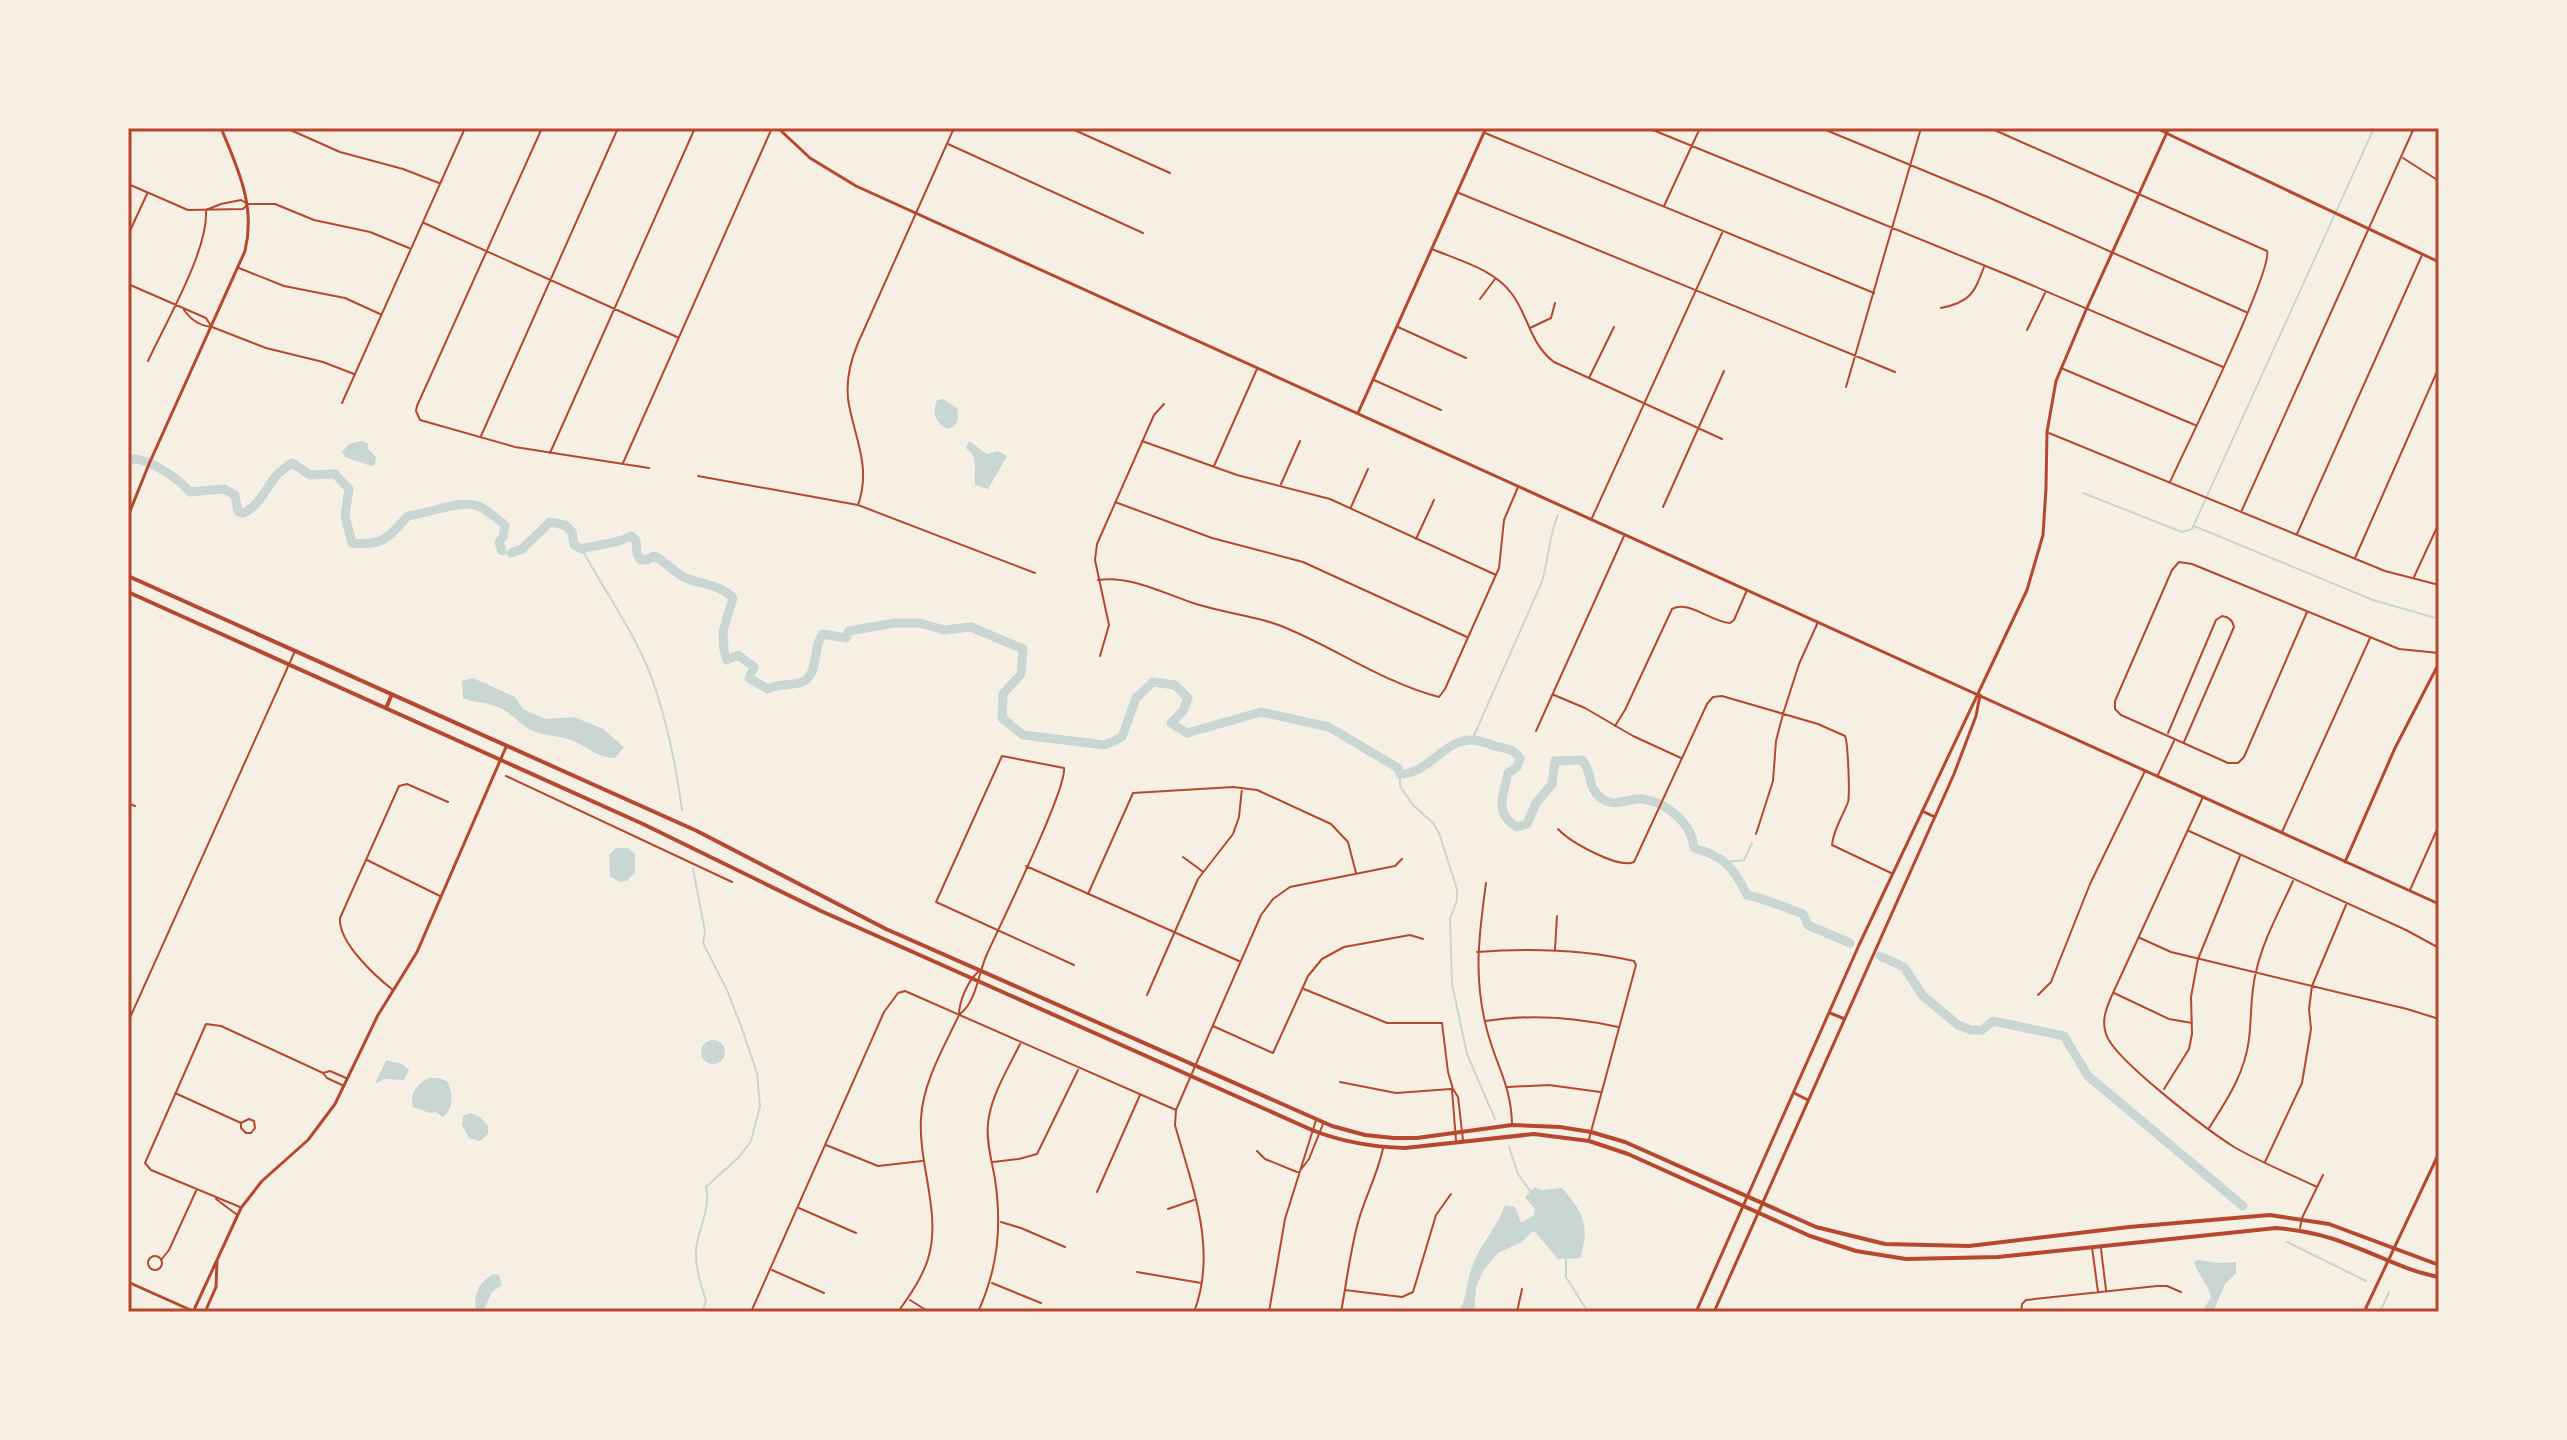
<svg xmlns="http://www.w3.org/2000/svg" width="2567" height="1440" font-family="Figtree,sans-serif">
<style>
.water{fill:#c9d6d2}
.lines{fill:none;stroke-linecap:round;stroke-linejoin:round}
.stream{stroke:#c9d6d2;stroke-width:2}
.river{stroke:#c9d6d2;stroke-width:9}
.minor{stroke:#b5482f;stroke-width:2}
.tertiary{stroke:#b5482f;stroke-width:3}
.secondary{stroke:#b5482f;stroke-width:3}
.primary{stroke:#b5482f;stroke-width:4}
.neatline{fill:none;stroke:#b5482f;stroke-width:3}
</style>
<rect width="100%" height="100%" fill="#f6efe4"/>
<path class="water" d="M 943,399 L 957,408 C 959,417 958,426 948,429 C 935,423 932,413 937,400 Z
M 362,441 L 368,444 L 368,449 L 376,457 L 375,464 L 371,466 L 345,457 L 342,452 L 349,444 Z
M 969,441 L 987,454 L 998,451 L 1007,456 L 988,489 L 975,485 C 973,472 980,457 966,448 Z
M 473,678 L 515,697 L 523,709 L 545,719 L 574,717 L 603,729 L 624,747 L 615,758 C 595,758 583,742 564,738 C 550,735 535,735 523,725 C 514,718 510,712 498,707 C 487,702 474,703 463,698 L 462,681 Z
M 616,848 L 628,848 L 635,854 L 635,872 L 627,881 L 621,882 L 610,877 L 609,855 Z
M701 1052a12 12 0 1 1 24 0a12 12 0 1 1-24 0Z
M 386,1060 L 402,1064 L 409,1070 L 404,1080 L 384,1079 L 375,1084 Z
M 429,1078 L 439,1078 L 448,1082 C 453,1095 454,1108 443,1117 L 436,1112 L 430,1113 L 413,1107 C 409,1094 418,1083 429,1078 Z
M 471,1113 L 480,1117 L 488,1126 L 488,1134 L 480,1141 L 469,1138 L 462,1125 L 463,1116 Z
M 1535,1187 L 1542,1190 L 1562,1188 C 1584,1213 1590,1226 1580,1258 L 1558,1259 L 1535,1232 L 1532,1232 L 1522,1242 L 1498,1253 L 1483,1271 L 1476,1287 L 1474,1312 L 1459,1312 C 1468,1296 1466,1279 1474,1262 C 1482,1242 1498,1226 1505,1205 L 1515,1207 L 1521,1223 L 1534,1215 L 1535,1209 L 1525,1197 Z
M 2198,1260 L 2220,1263 L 2236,1262 L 2236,1273 L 2225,1284 L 2213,1312 L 2202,1312 L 2211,1297 C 2207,1283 2198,1275 2194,1262 Z
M 494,1274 L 499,1275 L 502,1285 L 492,1292 L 483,1312 L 476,1312 C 473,1295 478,1282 494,1274 Z"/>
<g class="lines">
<path class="stream" d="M 2083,493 L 2182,532 L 2192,529 L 2374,128
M 2194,526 L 2373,600 L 2439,619
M 582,549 C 604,591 634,631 651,676 C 666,717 676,765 682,810
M 1472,740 L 1541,584 C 1549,561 1548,537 1558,515
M 1400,774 L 1400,786 L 1413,805 L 1433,823 L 1439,833 L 1457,889 L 1457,900 L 1450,919 L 1452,984 L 1467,1054 L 1495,1119
M 1725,862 L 1744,860 L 1752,843
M 693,869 L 705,931 L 703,943 L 727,990 L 741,1026 L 757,1073 L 760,1106 L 751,1141 L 739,1157 L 706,1187 C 711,1210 698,1228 696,1250 C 695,1268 701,1284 706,1301 L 702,1312
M 1509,1147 L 1518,1174 L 1531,1192
M 2287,1242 L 2366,1281
M 1566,1259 L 1566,1277 L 1588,1312
M 2380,1312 L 2389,1292"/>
<path class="river" d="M 128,460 C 144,454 180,480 190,492 L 224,489 L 235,495 L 238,512 L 243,513 C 258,507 266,489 275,477 C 279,472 287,467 292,463 L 310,475 L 335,474 L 349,489 L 345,516 L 352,543 C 385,546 387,538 408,516 C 426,514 463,499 478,506 C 488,510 497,519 505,525 L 503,537 L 499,542 L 502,551
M 511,553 L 522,549 L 550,522 L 565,525 L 572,532 L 574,545 L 582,549 C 597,544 619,544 631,536 L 636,540 L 637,554 L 641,560 L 647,560 L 654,556 C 666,561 674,573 686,578 C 703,585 719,584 733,598 L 723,631 L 724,650 L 727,660 L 738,655 L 754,667 L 749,678 L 768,689 C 779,683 788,686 799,683 C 821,677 811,648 823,634 L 846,638 L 849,631 L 895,623 L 920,623 L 944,630 L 971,627 L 1023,649 L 1021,674 L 1003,694 L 1002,718 L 1023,735 L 1105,745 L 1122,737 L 1136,698 L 1153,682 L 1175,685 L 1188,698 L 1183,711 L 1171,723 L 1187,733 L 1261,712 L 1329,727 L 1398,768 L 1400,774 C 1430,774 1444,738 1474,740 C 1483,741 1490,745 1499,747 C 1508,749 1515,750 1520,759 L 1517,767 L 1508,773 C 1503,795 1494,814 1517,827 L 1527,824 L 1536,803 L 1552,784 L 1555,761 L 1582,760 C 1593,772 1587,788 1601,798 C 1615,809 1628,797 1643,799 C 1667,803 1692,823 1694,848 C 1725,857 1733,866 1747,895 C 1766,899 1784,907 1803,914 L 1808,925 L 1850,943
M 1880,956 L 1904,967 L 1923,996 L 1958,1025 L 1971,1030 L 1982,1030 L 1993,1021 L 2064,1036 L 2088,1076 L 2243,1206"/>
<path class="minor" d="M 286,128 L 340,152 L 403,169 L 439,183
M 542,128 L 417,406 L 416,411 L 420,420 L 515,447 L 649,468
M 1070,128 L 1170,173
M 1230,128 L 1231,128
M 1648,128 L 2015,278 L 2223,367
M 1821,128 L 1990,198 L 2246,312
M 1990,128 L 2267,251 C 2273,271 2184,451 2170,482
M 2155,128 L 2166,133
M 2322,128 L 2326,128
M 1485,133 L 1874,293
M 948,144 L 1143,233
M 2403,158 L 2439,181
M 128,184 L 188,210 L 243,209 L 247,205
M 1459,193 L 1895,372
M 1664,206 L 1700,128
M 206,210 L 221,204 L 241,200 L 248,204 L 275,204 L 314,220 L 370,232 L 409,248
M 424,223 L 677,337
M 128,235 L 147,194
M 1432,249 C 1460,261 1494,269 1512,294 C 1529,317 1530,344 1554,362 L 1722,439
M 239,268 L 284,286 L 345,298 L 380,314
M 128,284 L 206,318 L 211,326
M 1480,299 L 1495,279
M 1941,308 C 1971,302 1974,293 1984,267
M 184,310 C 191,320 199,326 212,327 L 266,348 L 323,362 L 354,374
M 1398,327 L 1466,358
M 1530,328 L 1551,318 L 1555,303
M 2027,330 L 2045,293
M 148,361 C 166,322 208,251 206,211
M 2061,368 L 2195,425
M 1589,378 L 1614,327
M 1374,380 L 1441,410
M 1846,387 L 1921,128
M 342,403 L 465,128
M 2049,433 L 2385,571 L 2439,585
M 481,436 L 618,128
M 1142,441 L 1237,475 L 1330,499 L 1496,575
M 550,453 L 695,128
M 623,463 L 772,128
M 1214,466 L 1257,369
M 698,476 L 858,505 L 1035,573
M 1281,484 L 1300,441
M 1115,502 L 1212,538 L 1303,562 L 1467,637
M 858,505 C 871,468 856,441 849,405 C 845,384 850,362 858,343 L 954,128
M 1351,507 L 1368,469
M 1663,507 L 1724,371
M 2242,510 L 2414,128
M 1592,518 L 1722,233
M 2297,534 L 2422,255
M 1416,539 L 1434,500
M 2355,558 L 2439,367
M 2414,577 L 2439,523
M 1098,580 C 1130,575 1163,593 1193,603 C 1226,614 1262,616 1293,631 C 1341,652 1388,684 1439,697 L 1445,689 L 1499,568 L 1504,520 L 1518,487
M 2307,612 L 2244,757 L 2238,763 L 2228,763 L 2121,715 L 2115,709 L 2115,701 L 2172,570 L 2179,562 L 2192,564 L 2370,637 L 2399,649 L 2439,653
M 1100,656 L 1109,625 L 1095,560 L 1097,544 L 1154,415 L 1164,404
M 1554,695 L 1585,708 L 1633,736 L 1681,758
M 1615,726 L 1625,710 L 1672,609 C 1689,600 1711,622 1730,623 L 1734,620 L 1747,590
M 1536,731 L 1624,536
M 2168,733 L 2216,620 L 2222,616 C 2229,617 2233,620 2234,627 L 2184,742
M 2158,775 L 2174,741
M 506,776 L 732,882
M 2203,797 L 2113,993 C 2107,1006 2101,1020 2106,1034 C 2113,1059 2209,1131 2234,1147 C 2260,1162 2290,1174 2317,1187
M 128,803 L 135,806
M 1558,829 C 1570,842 1618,869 1634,862 L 1707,704 L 1713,697 L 1722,696 L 1818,724 L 1845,736 C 1848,742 1850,795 1848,802 C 1843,816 1833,830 1832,845 L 1891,873
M 2189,831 L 2406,930 L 2439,948
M 2282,832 L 2370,638
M 1756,834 L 1773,781 L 1776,741 L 1783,714 L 1799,664 L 1818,622
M 1183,857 L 1202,871
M 367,860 L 440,896
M 1026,866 L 1239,961
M 1486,883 C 1479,935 1473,977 1487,1030 C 1496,1066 1511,1084 1512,1124
M 2410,890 L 2439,825
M 1088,894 L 1133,793 L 1233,787 L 1257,790 L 1331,824 L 1348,842 L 1356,873
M 2140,938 L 2171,952 L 2407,1009 L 2439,1019
M 1555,949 L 1557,916
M 1477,952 C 1530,948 1582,949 1634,961 L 1636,965 L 1589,1139
M 1304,989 L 1387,1023 L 1442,1023 L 1448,1072 L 1453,1089 L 1458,1097 L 1463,1140
M 393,990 C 375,976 338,942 340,918 L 399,786 L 407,784 L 448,802
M 2114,993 L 2169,1019 L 2192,1023
M 1147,995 L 1198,879 L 1233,834 L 1239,817 L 1242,788
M 2038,995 L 2051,982 L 2090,884 L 2145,771
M 960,1014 C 977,1001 978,973 987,954 C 1000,925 1067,789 1064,768 L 1002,756 L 936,902 L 1074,965
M 1485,1021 C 1530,1014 1574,1017 1618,1027
M 128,1022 L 295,651
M 1213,1026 L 1273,1053 L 1308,976 L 1322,959 L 1344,947 L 1410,935 L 1423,939
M 323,1073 L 330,1071 L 346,1078
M 1340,1082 L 1396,1093 L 1451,1089
M 1508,1087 L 1549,1085 L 1600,1092
M 2164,1089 L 2189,1049 L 2192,1034 L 2191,997 L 2198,959 L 2240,856
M 1452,1090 L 1456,1140
M 175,1093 L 241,1123 L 241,1128 L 246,1133 L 251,1133 L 255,1128 L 254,1121 L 249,1119 L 241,1123
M 2209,1128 C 2227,1100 2245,1073 2249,1039 C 2252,1016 2250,994 2256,972 C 2263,940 2280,910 2293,881
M 826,1145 L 878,1166 L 922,1161
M 1257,1151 L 1265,1159 L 1297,1172
M 993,1162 L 1019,1159 L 1037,1154 L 1078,1070
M 2265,1162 L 2302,1083 L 2311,1029 L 2309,1009 L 2312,986 L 2346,905
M 1299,1172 L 1309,1159 L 1323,1124
M 1097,1192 L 1140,1095
M 216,1199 L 236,1214
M 240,1207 L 151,1170 L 145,1163 L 206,1024 L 221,1026 L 323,1073 L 327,1078 L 342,1085
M 799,1208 L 856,1233
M 1168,1209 L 1194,1200
M 1001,1222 L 1021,1228 L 1065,1247
M 2300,1228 L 2302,1218 L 2323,1175
M 2092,1247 L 2098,1292
M 2101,1249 L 2106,1290
M148 1263a7 7 0 1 1 14 0a7 7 0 1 1-14 0Z
M 161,1260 L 169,1250 L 196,1191
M 772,1270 L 824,1293
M 1137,1272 L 1201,1283
M 992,1283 L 1041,1303
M 1345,1290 L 1402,1297 L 1413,1292 L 1436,1215 L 1451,1194
M 910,1300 L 929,1312
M 751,1312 L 884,1012 L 898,993 L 905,991 L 1176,1110
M 898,1312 C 910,1295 922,1278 928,1259 C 942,1214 918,1164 921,1118 C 923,1082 944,1047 959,1015 C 959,1001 968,981 978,972
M 978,1312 C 998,1268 1002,1227 995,1179 C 992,1162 986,1142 988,1124 C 990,1097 1008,1069 1020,1044
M 1194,1312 C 1218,1250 1192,1186 1175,1125 L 1176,1110 L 1261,915 L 1273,899 L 1290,887 L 1395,866 L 1402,859
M 1269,1312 L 1285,1219 L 1316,1120
M 1341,1312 C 1347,1281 1350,1250 1359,1219 C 1366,1195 1378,1173 1383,1148
M 1517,1312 L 1522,1289
M 2021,1312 L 2022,1304 L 2026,1300 L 2157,1286 L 2167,1286 L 2181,1292"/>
<path class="tertiary" d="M 778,128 L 810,158 L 856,186 L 2439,904
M 2168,134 L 2439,262
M 1358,413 L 1486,128
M 2345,862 L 2395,748 L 2439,663
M 2364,1312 L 2439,1153"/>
<path class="secondary" d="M 128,516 L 149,464 L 245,251 C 256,206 238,169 221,128
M 1922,811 L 1935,817
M 1830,1013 L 1845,1019
M 1794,1093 L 1808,1100
M 128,1282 L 195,1312
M 193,1312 L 241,1208 L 262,1181 L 308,1140 L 335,1104 L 378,1015 L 417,952 L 506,747
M 205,1312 L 216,1287 L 217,1261
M 1696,1312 L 1859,945 L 2027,590 L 2043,535 L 2046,488 L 2047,432 L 2056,381 L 2086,310 L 2169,128
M 1714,1312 L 1954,774 L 1976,716 L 1980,695"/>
<path class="primary" d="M 128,576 L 697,831 L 886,929 L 1332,1126 L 1365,1135 L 1394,1138 L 1417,1138 L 1512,1125 L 1560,1127 L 1591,1132 L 1625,1142 L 1816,1227 L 1885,1244 L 1969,1246 L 2129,1227 L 2270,1215 L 2329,1224 L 2439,1265
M 128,592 L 643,824 L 821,911 L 1312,1130 C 1342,1142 1373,1147 1405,1148 L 1534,1134 L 1589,1141 L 1628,1154 L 1810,1236 L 1856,1251 L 1906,1259 L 1998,1257 L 2276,1228 C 2301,1230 2326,1235 2350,1245 C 2380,1256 2407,1271 2439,1277
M 386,708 L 392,694"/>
</g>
<rect width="2567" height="1440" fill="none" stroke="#f6efe4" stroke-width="260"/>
<rect x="130" y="130" width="2307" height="1180" class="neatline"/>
</svg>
